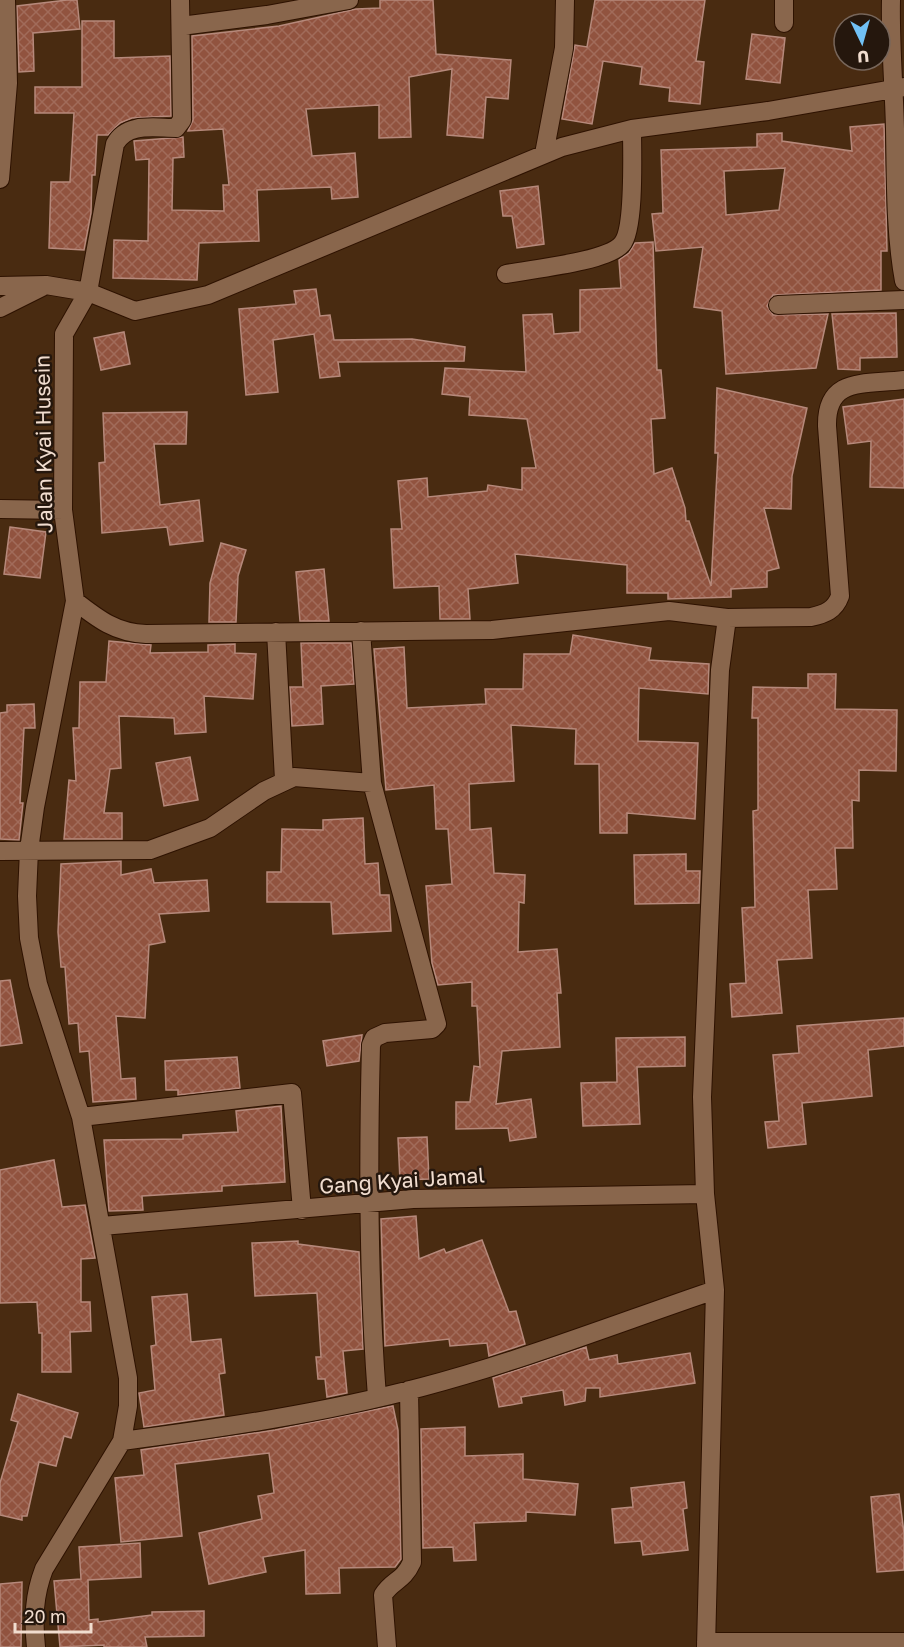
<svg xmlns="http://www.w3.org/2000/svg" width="904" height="1647" font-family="'Golos Text',sans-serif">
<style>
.building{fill:url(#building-cross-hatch);stroke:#b6897b;stroke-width:1.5;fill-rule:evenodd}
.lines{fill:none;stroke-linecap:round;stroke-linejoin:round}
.minor-casing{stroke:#2e1200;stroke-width:20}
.minor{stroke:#89664c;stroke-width:18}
.labels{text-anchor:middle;stroke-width:5;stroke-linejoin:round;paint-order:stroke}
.street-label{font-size:21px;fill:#f1ddcf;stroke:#25170d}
</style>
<defs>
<pattern id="building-cross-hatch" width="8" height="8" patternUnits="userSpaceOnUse" patternTransform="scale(1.5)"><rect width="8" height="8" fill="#91533f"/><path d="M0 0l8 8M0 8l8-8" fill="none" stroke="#a16b5a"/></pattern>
</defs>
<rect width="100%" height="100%" fill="#492b11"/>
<path class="building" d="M 67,0 L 77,0 L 80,29 L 33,33 L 34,71 L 19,72 L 17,6 Z
M 380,0 L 433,0 L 436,54 L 511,60 L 508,99 L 486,97 L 483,138 L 447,135 L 452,69 L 409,77 L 411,137 L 379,138 L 379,105 L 306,109 L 312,156 L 355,153 L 358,197 L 332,199 L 331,187 L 257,190 L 259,241 L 199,243 L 197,280 L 113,278 L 114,240 L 148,241 L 149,159 L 136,160 L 134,141 L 183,137 L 184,157 L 173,158 L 172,210 L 224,211 L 223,185 L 229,185 L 223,129 L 188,131 L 193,120 L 192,36 L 279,26 L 356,9 L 380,8 Z
M 595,0 L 705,0 L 696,61 L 704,62 L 700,104 L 669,101 L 670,88 L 640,84 L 642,67 L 603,61 L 592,124 L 562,119 L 575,45 L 587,47 Z
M 82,21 L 114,21 L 114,58 L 170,56 L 171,116 L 132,118 L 120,123 L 108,135 L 97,135 L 95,175 L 92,175 L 91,213 L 84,250 L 49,248 L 51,182 L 70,182 L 74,113 L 35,113 L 35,87 L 82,87 Z
M 752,34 L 785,38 L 780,83 L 746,79 Z
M 884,124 L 887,251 L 881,251 L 881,290 L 773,295 L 767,306 L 773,315 L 828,314 L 816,368 L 726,374 L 722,311 L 694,307 L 703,247 L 656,251 L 652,214 L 663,213 L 661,150 L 757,147 L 757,134 L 782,133 L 782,141 L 852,151 L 850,127 ZM 785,168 L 779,210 L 726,215 L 724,171 Z
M 538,186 L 544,244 L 517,248 L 512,216 L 503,216 L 500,191 Z
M 653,242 L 657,370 L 661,370 L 665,418 L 651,419 L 654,474 L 672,468 L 685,508 L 686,521 L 689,521 L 711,586 L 718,453 L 715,453 L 717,388 L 807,408 L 792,476 L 791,509 L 764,508 L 779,568 L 767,571 L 767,587 L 731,589 L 731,597 L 668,599 L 668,593 L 627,593 L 627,565 L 515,554 L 518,583 L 468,589 L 470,619 L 440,619 L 439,586 L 394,588 L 391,529 L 402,529 L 398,481 L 427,478 L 428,497 L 487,491 L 488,485 L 522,490 L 522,468 L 536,468 L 527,419 L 469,415 L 470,397 L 442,394 L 445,368 L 526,372 L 523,315 L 552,314 L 554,334 L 580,332 L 580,290 L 621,288 L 619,260 L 629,253 L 635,243 Z
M 316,289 L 320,316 L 330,315 L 334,340 L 412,339 L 465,347 L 464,361 L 338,362 L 340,376 L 320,378 L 314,334 L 273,340 L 278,392 L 246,395 L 239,309 L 296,304 L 294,291 Z
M 896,313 L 897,357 L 860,358 L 860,370 L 838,369 L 832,314 Z
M 124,332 L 130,364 L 101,370 L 94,338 Z
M 904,399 L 904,488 L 870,487 L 871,441 L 848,444 L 843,407 Z
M 187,412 L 186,444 L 154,444 L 160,505 L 199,500 L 203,541 L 170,545 L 167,527 L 102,533 L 99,463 L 105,462 L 103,413 Z
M 10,527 L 46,532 L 40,578 L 4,574 Z
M 221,543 L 246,550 L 238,576 L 236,622 L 209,622 L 210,583 Z
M 324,569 L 329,621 L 300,621 L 296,572 Z
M 573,635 L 651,648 L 649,660 L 709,664 L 708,694 L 639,688 L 638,741 L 698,743 L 695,819 L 627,813 L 627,833 L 600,833 L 599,764 L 575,764 L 576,729 L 511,725 L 514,781 L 469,784 L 470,830 L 491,828 L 494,873 L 525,875 L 524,903 L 519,902 L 518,952 L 557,949 L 561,993 L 557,993 L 560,1047 L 502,1051 L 496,1104 L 531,1099 L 536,1137 L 510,1141 L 508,1128 L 456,1129 L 456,1102 L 470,1102 L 474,1066 L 480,1067 L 477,1006 L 472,1006 L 472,982 L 438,985 L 432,963 L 426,886 L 452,884 L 448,829 L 436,829 L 434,785 L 386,790 L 374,649 L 404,647 L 407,708 L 486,704 L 485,689 L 523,689 L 524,654 L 570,654 Z
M 109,641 L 151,645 L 150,653 L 208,652 L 208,645 L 235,644 L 235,653 L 256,654 L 253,699 L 204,696 L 206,732 L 175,734 L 174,718 L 119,716 L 121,768 L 110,769 L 104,813 L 122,813 L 122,839 L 64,839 L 69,780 L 76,781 L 73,728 L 79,728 L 80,682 L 106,682 Z
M 301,643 L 351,643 L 354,684 L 321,686 L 323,724 L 292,726 L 290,687 L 303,687 Z
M 808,674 L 836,674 L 835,709 L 897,710 L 896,771 L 859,770 L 859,801 L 852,800 L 853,848 L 835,848 L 837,889 L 808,890 L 812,958 L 777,960 L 782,1013 L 732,1017 L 730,984 L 746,983 L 742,908 L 755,907 L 753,811 L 758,810 L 758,718 L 752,718 L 753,687 L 808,688 Z
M 34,704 L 35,728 L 24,728 L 20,803 L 23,803 L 19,840 L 0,839 L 0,713 L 7,712 L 7,705 Z
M 190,757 L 198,800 L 164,806 L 156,763 Z
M 363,818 L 365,864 L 378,863 L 380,895 L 389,895 L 391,931 L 333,934 L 331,902 L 267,902 L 267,872 L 281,872 L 282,829 L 323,830 L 323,820 Z
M 686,854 L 686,871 L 700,871 L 699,903 L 635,904 L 634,855 Z
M 121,861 L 121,875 L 151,869 L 154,883 L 207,880 L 209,911 L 159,914 L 165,942 L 149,945 L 145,1018 L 116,1016 L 121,1079 L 135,1078 L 136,1099 L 93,1102 L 89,1051 L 80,1052 L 78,1023 L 69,1024 L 65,967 L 61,967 L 58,932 L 61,864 Z
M 10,980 L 22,1043 L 0,1046 L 0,981 Z
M 904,1018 L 904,1046 L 868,1050 L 872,1096 L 802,1103 L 806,1144 L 768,1148 L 765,1122 L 779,1121 L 773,1055 L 799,1053 L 797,1026 Z
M 362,1035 L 359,1061 L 327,1066 L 323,1041 Z
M 685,1037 L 685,1066 L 637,1067 L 640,1124 L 583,1126 L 581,1083 L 617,1082 L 616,1038 Z
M 237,1057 L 240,1088 L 178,1095 L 178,1090 L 166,1090 L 165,1061 Z
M 281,1106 L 285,1182 L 222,1186 L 222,1191 L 142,1196 L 143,1210 L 109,1211 L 104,1140 L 183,1139 L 183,1135 L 238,1132 L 236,1111 Z
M 427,1137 L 429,1179 L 400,1180 L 398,1138 Z
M 54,1160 L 62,1207 L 85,1205 L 95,1258 L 81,1259 L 81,1302 L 90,1302 L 91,1331 L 70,1332 L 71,1372 L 42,1372 L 42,1333 L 39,1333 L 37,1302 L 0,1303 L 0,1170 Z
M 416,1216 L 419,1259 L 444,1249 L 446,1253 L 482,1240 L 509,1312 L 516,1311 L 525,1344 L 489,1356 L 487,1343 L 450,1346 L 449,1339 L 385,1346 L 381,1219 Z
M 298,1241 L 298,1244 L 359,1252 L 363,1349 L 343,1351 L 347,1393 L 327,1397 L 325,1379 L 318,1379 L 316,1357 L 321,1357 L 317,1293 L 255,1296 L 252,1243 Z
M 187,1294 L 191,1342 L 221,1339 L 225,1373 L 219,1374 L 224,1415 L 144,1427 L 139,1393 L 155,1390 L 151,1346 L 156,1345 L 152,1297 Z
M 586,1347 L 589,1360 L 617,1355 L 618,1364 L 690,1353 L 695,1383 L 600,1397 L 600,1388 L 586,1388 L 585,1401 L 565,1405 L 563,1390 L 521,1397 L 522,1403 L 499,1407 L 493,1378 Z
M 18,1394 L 78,1413 L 71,1438 L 64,1436 L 56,1466 L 39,1462 L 27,1516 L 22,1516 L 22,1520 L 0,1515 L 0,1483 L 18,1422 L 11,1420 Z
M 393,1406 L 398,1430 L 401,1559 L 395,1567 L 339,1568 L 340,1593 L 306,1594 L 305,1550 L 263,1557 L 266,1572 L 209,1584 L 199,1533 L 262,1519 L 258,1496 L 274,1493 L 269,1453 L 175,1464 L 182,1536 L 121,1542 L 115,1478 L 144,1475 L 141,1450 L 275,1430 Z
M 465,1427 L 465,1456 L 523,1454 L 523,1479 L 578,1484 L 575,1515 L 526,1512 L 526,1521 L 474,1523 L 476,1560 L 454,1561 L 453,1547 L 423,1548 L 421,1429 Z
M 684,1482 L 687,1508 L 683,1509 L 688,1550 L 643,1555 L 641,1541 L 615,1543 L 612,1509 L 633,1507 L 631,1488 Z
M 899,1494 L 904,1533 L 904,1570 L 877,1572 L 871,1497 Z
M 140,1543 L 141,1577 L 88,1580 L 89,1620 L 98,1619 L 98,1622 L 152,1615 L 152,1612 L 204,1611 L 204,1636 L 145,1637 L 147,1647 L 104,1647 L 104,1645 L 60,1647 L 54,1581 L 81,1579 L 79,1547 Z
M 22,1582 L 21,1647 L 0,1647 L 0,1584 Z"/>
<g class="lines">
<g class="minor-casing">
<path id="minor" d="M 891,0 C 890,43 894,86 895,129 C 896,180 895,231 904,281
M 784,23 L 784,0
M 181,26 L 267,15 L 349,0
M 544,154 L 564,48 L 565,0
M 0,179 L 8,83 L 6,0
M 506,274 C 531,269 607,262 622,244 C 635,229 632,152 632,129
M 0,286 L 46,285 L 88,292 L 135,311 L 208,295 L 562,147 L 632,129 L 768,111 L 904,87
M 778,305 L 904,300
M 0,308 L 42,287
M 0,509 L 63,510
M 75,601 C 98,619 116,633 146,634 L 492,630 L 669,611 L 727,618
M 361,631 L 372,783
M 276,632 L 284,780
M 0,851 L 150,850 L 210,828 L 264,791 L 294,777 L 372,783 L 437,1024 L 432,1029 L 385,1033 L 374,1038 L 371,1045 C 368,1162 368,1279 377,1397
M 81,1117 L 292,1093 L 302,1210
M 102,1226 L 413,1199 L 705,1194
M 122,1441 C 222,1428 324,1413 422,1387 C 521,1361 618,1323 715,1290
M 706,1642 L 904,1642
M 36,1647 C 33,1619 34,1595 44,1569 L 122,1441 L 128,1406 L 128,1378 L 81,1117 L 38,984 L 29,938 L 27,896 L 29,850 L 35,807 L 75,601 L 63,510 L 64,334 L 88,292 L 115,144 C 127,122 154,128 176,128 L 182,120 L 180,0
M 387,1647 L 383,1595 C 392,1580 403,1582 412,1562 L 409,1390
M 706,1647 L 715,1290 L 705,1194 L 702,1097 L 720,670 L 727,618 L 811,617 C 825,614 835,610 840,596 L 827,426 C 826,376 865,385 904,380"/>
</g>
<use href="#minor" class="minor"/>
</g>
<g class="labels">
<g class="street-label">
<text transform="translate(44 444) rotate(-91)" y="7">Jalan Kyai Husein</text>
<text transform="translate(402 1181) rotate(-4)" y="7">Gang Kyai Jamal</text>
</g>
</g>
<g transform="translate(862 42) rotate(175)"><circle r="28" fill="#25170d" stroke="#77665b" stroke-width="1.5"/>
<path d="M0-4.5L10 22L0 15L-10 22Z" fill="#71c1f5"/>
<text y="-9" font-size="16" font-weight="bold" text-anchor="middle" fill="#f1ddcf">U</text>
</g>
<path d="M15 1623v9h76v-9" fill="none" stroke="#f1ddcf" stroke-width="3"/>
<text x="24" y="1623" font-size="18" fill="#f1ddcf" stroke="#25170d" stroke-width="4.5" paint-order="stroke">20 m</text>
</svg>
